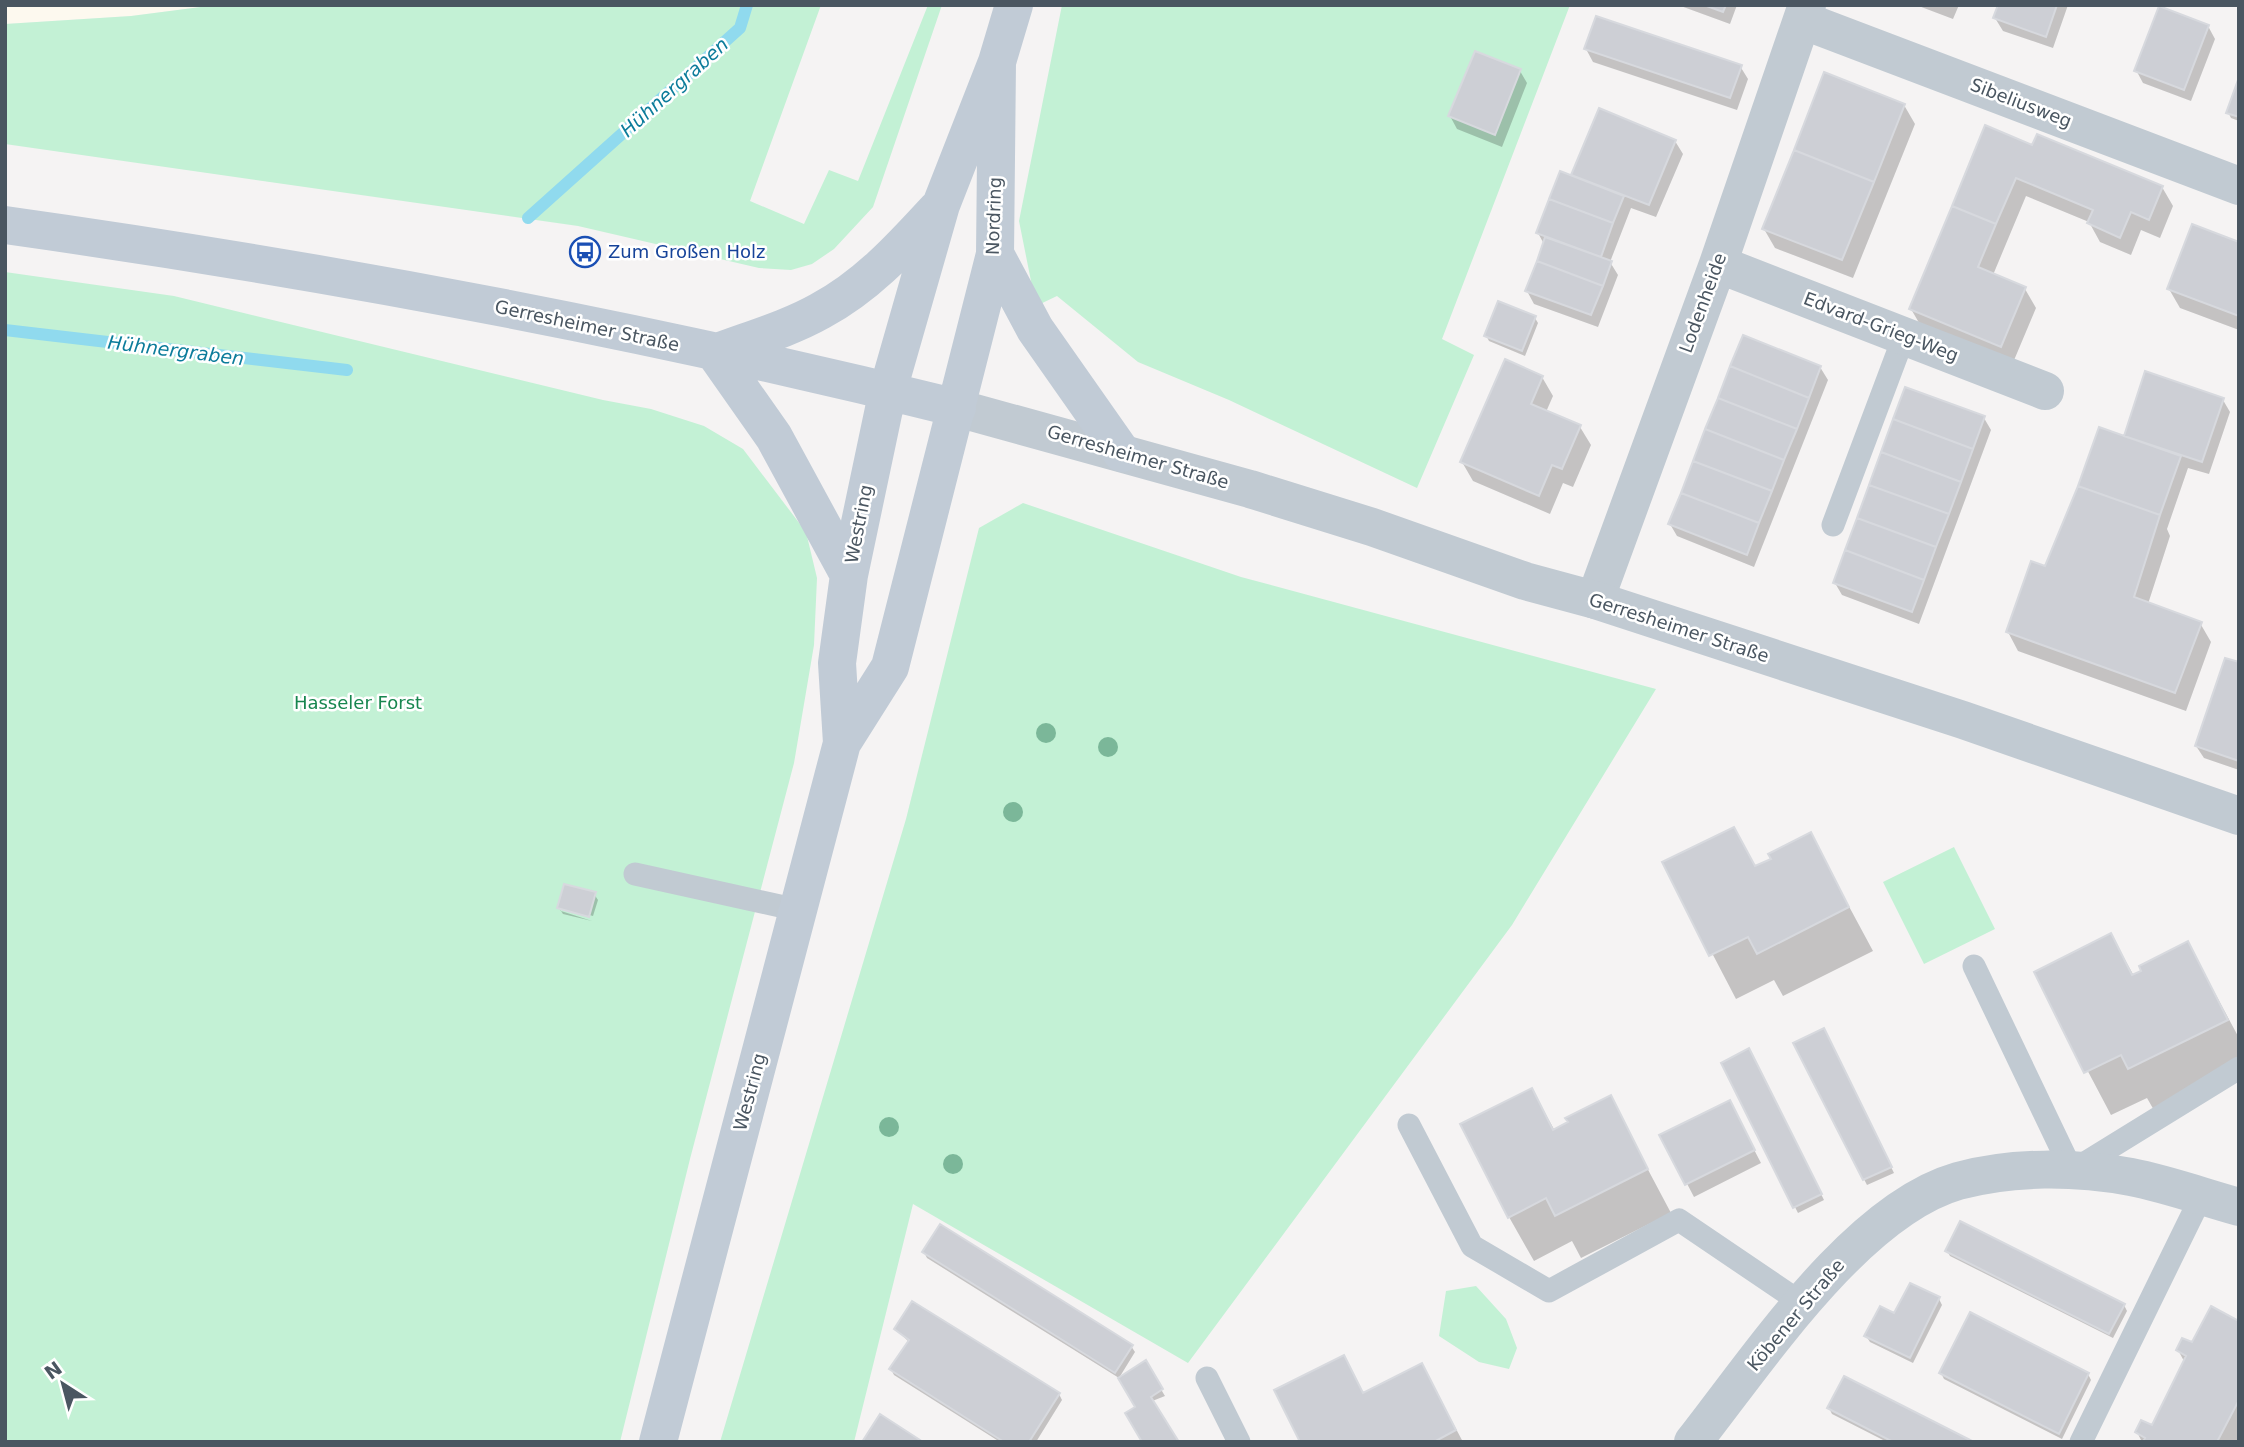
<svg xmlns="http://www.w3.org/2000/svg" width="2244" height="1447" font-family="'DejaVu Sans',sans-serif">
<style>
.commercial{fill:#fdf9ef}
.green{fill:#c3f1d5}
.shadow{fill:#0003}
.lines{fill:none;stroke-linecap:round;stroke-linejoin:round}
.stream{stroke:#90daee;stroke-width:12}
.building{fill:#cdcfd5;stroke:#d7d9de;stroke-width:2}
.service{stroke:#c1cad2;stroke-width:23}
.minor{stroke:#c1cad2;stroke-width:38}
.tertiary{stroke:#c1cad2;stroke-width:38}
.secondary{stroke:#c1cbd6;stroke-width:38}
.tree{fill:#7bb799}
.labels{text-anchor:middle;stroke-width:5;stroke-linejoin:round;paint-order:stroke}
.street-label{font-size:18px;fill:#4a5661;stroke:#fff}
.transit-label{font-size:18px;fill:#164399;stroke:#fff;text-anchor:start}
.park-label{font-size:18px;fill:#17864f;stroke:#fff}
.water-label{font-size:19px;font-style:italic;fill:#0c7c9b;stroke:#fff}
</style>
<rect width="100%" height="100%" fill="#f5f3f3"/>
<path class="commercial" d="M 5,5 L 216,5 L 131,16 L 5,24 Z"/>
<path class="green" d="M 216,5 L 821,5 L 750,201 L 804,224 L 829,170 L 858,181 L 928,5 L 942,5 L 873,207 L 834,249 L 812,264 L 791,270 L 759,268 L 578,226 L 5,144 L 5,24 L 131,16 Z
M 1062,5 L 1570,5 L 1442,339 L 1474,355 L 1417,488 L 1229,400 L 1138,362 L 1057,296 L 1036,306 L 1019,221 Z
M 5,272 L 174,296 L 603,400 L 651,409 L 704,426 L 743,449 L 806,532 L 817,578 L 814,645 L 794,763 L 690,1159 L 620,1442 L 5,1442 Z
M 1023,503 L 1241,577 L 1656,689 L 1512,925 L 1188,1363 L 913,1204 L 854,1442 L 720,1442 L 906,819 L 979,528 Z
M 1954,847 L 1995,929 L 1924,964 L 1883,882 Z
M 1476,1286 L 1506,1319 L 1517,1348 L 1509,1369 L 1479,1362 L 1439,1336 L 1446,1291 Z"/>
<path class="shadow" d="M 1678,5 L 1737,5 L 1730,24 Z
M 1916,5 L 1959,5 L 1953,19 Z
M 2000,5 L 2068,5 L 2053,48 L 2003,31 L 1995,18 Z
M 2208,26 L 2215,39 L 2191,101 L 2143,83 L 2136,70 Z
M 1586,49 L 1740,66 L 1748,79 L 1737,110 L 1593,62 Z
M 1520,71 L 1527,83 L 1502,147 L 1457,129 L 1450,116 Z
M 2239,84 L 2239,121 L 2231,118 L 2228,112 Z
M 1904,105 L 1915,124 L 1853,278 L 1775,248 L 1764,229 Z
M 1600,110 L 1675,141 L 1683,154 L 1656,217 L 1631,208 L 1610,262 L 1618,275 L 1598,327 L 1534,304 L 1527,291 L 1544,244 L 1538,233 L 1571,177 Z
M 2033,147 L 2162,187 L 2173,206 L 2160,238 L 2141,230 L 2131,255 L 2100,242 L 2089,222 L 2026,196 L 1993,275 L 2025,289 L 2036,308 L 2012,365 L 1922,328 L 1911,309 Z
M 2239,243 L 2239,330 L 2180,308 L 2169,289 Z
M 1535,318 L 1538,323 L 1525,356 L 1489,341 L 1486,335 Z
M 1820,367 L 1828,380 L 1754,567 L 1677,536 L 1670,524 Z
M 1542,377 L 1553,396 L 1546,412 L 1580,427 L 1591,445 L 1573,487 L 1563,483 L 1550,514 L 1473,481 L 1462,462 Z
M 2223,400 L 2230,412 L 2209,474 L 2188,468 L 2167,529 L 2170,536 L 2148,604 L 2200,623 L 2211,642 L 2186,711 L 2018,651 L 2008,632 L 2125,438 Z
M 1984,418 L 1991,430 L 1919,624 L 1842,595 L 1835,583 Z
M 2239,664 L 2239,770 L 2204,758 L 2196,746 Z
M 1734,829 L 1756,868 L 1810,834 L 1873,951 L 1783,996 L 1774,980 L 1736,999 L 1665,863 Z
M 594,894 L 598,900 L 593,916 L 561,907 L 561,911 L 592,921 L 563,914 L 559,908 Z
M 2111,935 L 2134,976 L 2188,943 L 2239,1038 L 2239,1070 L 2155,1112 L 2147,1098 L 2111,1115 L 2036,973 Z
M 1826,1036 L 1894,1173 L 1867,1185 L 1795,1044 Z
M 1752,1056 L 1824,1200 L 1798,1213 L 1723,1064 Z
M 1532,1090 L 1555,1131 L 1610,1098 L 1671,1213 L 1581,1258 L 1572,1241 L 1534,1261 L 1509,1217 Z
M 1736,1115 L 1761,1163 L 1694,1197 L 1662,1136 Z
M 1947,1251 L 2124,1305 L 2127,1311 L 2113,1338 L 1950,1256 Z
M 924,1252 L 1131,1346 L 1135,1352 L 1119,1378 L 927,1258 Z
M 1939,1299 L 1942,1305 L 1913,1363 L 1870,1342 L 1866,1336 L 1895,1316 Z
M 2239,1323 L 2237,1442 L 2142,1442 L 2137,1432 L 2152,1427 L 2185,1363 L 2178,1350 Z
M 896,1329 L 1059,1394 L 1062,1400 L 1036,1442 L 1000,1442 L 894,1375 L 891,1369 L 909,1342 Z
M 1343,1358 L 1364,1394 L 1422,1365 L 1463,1442 L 1302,1442 Z
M 1145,1363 L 1165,1396 L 1137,1407 Z
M 1941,1373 L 2088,1374 L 2091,1380 L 2062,1439 L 1944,1379 Z
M 1829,1408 L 1970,1442 L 1887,1442 L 1832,1414 Z"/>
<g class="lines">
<path class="stream" d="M 528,218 L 740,28 L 747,5
M 5,330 L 347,370"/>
</g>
<path class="building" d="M 1704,5 L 1726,5 L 1723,12 Z
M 1998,5 L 2057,5 L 2046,37 L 1993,18 Z
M 2159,6 L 2209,25 L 2184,90 L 2134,71 Z
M 1596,16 L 1742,65 L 1730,98 L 1584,49 Z
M 1475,51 L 1521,69 L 1495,135 L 1448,116 Z
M 1824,72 L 1905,104 L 1874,182 L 1794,150 Z
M 2238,80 L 2239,80 L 2239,117 L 2226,113 Z
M 1599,108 L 1676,140 L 1649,205 L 1571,175 Z
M 1985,125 L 2032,145 L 2037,134 L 2163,186 L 2149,220 L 2131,212 L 2120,238 L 2087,223 L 2093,210 L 2016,178 L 1996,224 L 1952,206 Z
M 1794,150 L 1874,182 L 1842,260 L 1762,229 Z
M 1560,171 L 1624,196 L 1613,223 L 1549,199 Z
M 1549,199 L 1613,223 L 1601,257 L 1536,233 Z
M 1952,206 L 1996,224 L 1978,267 L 2026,287 L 2001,347 L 1909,309 Z
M 2192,224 L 2239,242 L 2239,316 L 2167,289 Z
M 1545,237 L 1612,261 L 1603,286 L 1537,261 Z
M 1537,261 L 1603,286 L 1591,315 L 1525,291 Z
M 1498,301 L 1536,316 L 1522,351 L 1484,336 Z
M 1743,335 L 1821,366 L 1809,398 L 1730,366 Z
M 1505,359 L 1543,376 L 1531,404 L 1581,425 L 1562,469 L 1552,465 L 1539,496 L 1460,462 Z
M 1730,366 L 1809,398 L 1797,429 L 1718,398 Z
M 2145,371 L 2224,398 L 2202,462 L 2124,436 Z
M 1905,387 L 1985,416 L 1973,449 L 1893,419 Z
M 1718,398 L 1797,429 L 1784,460 L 1705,429 Z
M 1893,419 L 1973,449 L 1961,482 L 1881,452 Z
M 2099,427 L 2181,456 L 2160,515 L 2078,486 Z
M 1705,429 L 1784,460 L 1772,491 L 1693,461 Z
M 1881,452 L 1961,482 L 1949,514 L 1869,485 Z
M 1693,461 L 1772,491 L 1759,523 L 1681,493 Z
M 1869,485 L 1949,514 L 1936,547 L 1857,518 Z
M 2078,486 L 2160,515 L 2134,597 L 2202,622 L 2175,693 L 2006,632 L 2031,561 L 2045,566 Z
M 1681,493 L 1759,523 L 1747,555 L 1668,524 Z
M 1857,518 L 1936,547 L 1924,580 L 1845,550 Z
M 1845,550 L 1924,580 L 1912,612 L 1833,583 Z
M 2225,658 L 2239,662 L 2239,761 L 2195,746 Z
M 1734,827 L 1755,866 L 1771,859 L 1768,854 L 1811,832 L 1849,907 L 1757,954 L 1748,937 L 1709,956 L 1662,862 Z
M 564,884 L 596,892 L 589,917 L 557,908 Z
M 2111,933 L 2132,975 L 2141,971 L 2139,966 L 2188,941 L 2228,1020 L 2128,1069 L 2121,1055 L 2084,1073 L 2034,972 Z
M 1824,1028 L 1892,1167 L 1863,1180 L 1793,1043 Z
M 1749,1048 L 1822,1194 L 1793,1208 L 1721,1063 Z
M 1532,1088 L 1553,1130 L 1568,1122 L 1565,1118 L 1611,1095 L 1648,1169 L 1555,1216 L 1546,1198 L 1508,1218 L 1460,1124 Z
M 1730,1100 L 1755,1150 L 1685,1185 L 1659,1135 Z
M 1960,1221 L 2125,1304 L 2109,1334 L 1945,1251 Z
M 940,1224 L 1133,1345 L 1115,1373 L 922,1252 Z
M 1910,1283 L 1940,1297 L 1910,1358 L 1864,1336 L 1880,1306 L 1894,1313 Z
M 912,1301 L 1060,1393 L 1029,1442 L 1004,1442 L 889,1369 L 909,1340 L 894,1329 Z
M 2211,1306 L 2239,1321 L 2239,1400 L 2217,1442 L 2143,1442 L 2145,1438 L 2135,1432 L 2141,1420 L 2152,1425 L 2186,1356 L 2176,1350 L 2182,1338 L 2192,1342 Z
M 1970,1312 L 2089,1373 L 2059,1434 L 1939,1373 Z
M 1344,1355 L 1363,1393 L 1422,1363 L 1456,1430 L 1434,1442 L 1300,1442 L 1274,1390 Z
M 1146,1360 L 1163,1389 L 1151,1397 L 1179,1442 L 1142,1442 L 1125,1413 L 1135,1407 L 1118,1378 Z
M 1844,1376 L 1974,1442 L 1893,1442 L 1827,1408 Z
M 880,1414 L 923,1442 L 862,1442 Z"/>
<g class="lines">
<path class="service" d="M 1833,525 L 1904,336
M 635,874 L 798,910
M 1974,966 L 2072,1171 L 2239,1068
M 1409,1125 L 1472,1246 L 1549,1291 L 1679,1220 L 1803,1304
M 1207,1378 L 1239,1442
M 2081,1442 L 2201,1197"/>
<path class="minor" d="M 1802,20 L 2239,186
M 1718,264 L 2045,391
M 1595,600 L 1718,264 L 1807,5
M 1693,1442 C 1757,1361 1856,1210 1958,1181 C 2013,1166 2075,1167 2131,1177 C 2167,1184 2203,1197 2239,1207"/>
<path class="tertiary" d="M 957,408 L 1250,489 L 1372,527 L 1525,581 L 1595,600 L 1963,720 L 2239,816"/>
<path class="secondary" d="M 5,225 C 325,270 644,330 957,408
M 995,254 L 1035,329 L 1122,453
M 715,353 C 749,340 788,329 820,311 C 867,286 902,247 937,209
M 715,353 L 774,437 L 849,575
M 842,743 L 837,663 L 849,575 L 888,390 L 941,205 L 997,62 L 1014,5
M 658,1442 L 842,743 L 890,667 L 995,254 L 997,62"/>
</g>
<g class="tree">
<circle cx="1046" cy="733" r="10"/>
<circle cx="1108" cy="747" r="10"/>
<circle cx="1013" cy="812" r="10"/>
<circle cx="889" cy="1127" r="10"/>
<circle cx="953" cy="1164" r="10"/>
</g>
<defs>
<g id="bus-ring" transform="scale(1.575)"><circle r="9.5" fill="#fff" stroke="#1a4fb4" stroke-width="1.5"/><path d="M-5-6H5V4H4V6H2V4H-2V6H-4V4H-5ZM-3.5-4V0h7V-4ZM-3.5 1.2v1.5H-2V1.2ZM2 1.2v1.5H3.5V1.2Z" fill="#1a4fb4"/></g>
</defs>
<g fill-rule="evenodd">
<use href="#bus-ring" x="585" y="252"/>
</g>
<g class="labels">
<g class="street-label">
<text transform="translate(2021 103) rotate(21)" y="6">Sibeliusweg</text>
<text transform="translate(994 216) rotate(-88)" y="6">Nordring</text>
<text transform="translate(1703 303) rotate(-70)" y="6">Lodenheide</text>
<text transform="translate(587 326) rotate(12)" y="6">Gerresheimer Straße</text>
<text transform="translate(1881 327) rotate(21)" y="6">Edvard-Grieg-Weg</text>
<text transform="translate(1138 457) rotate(16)" y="6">Gerresheimer Straße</text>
<text transform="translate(859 524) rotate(-79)" y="6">Westring</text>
<text transform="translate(1679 628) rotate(18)" y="6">Gerresheimer Straße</text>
<text transform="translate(750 1092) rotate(-75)" y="6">Westring</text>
<text transform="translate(1796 1315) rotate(-50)" y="6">Köbener Straße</text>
</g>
<g class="transit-label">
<text x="608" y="258">Zum Großen Holz</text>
</g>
<g class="park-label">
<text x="358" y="709">Hasseler Forst</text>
</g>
<g class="water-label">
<text transform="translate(674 87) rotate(-42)" y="7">Hühnergraben</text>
<text transform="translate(176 350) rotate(7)" y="7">Hühnergraben</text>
</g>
</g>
<rect width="2244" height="1447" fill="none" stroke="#4a5661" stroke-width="14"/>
<g transform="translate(63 1384) rotate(324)" stroke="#ffffff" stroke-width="5" paint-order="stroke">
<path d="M0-5L12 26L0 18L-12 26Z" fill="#4a5661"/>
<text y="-10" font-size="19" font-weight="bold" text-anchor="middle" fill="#4a5661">N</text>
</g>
</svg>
